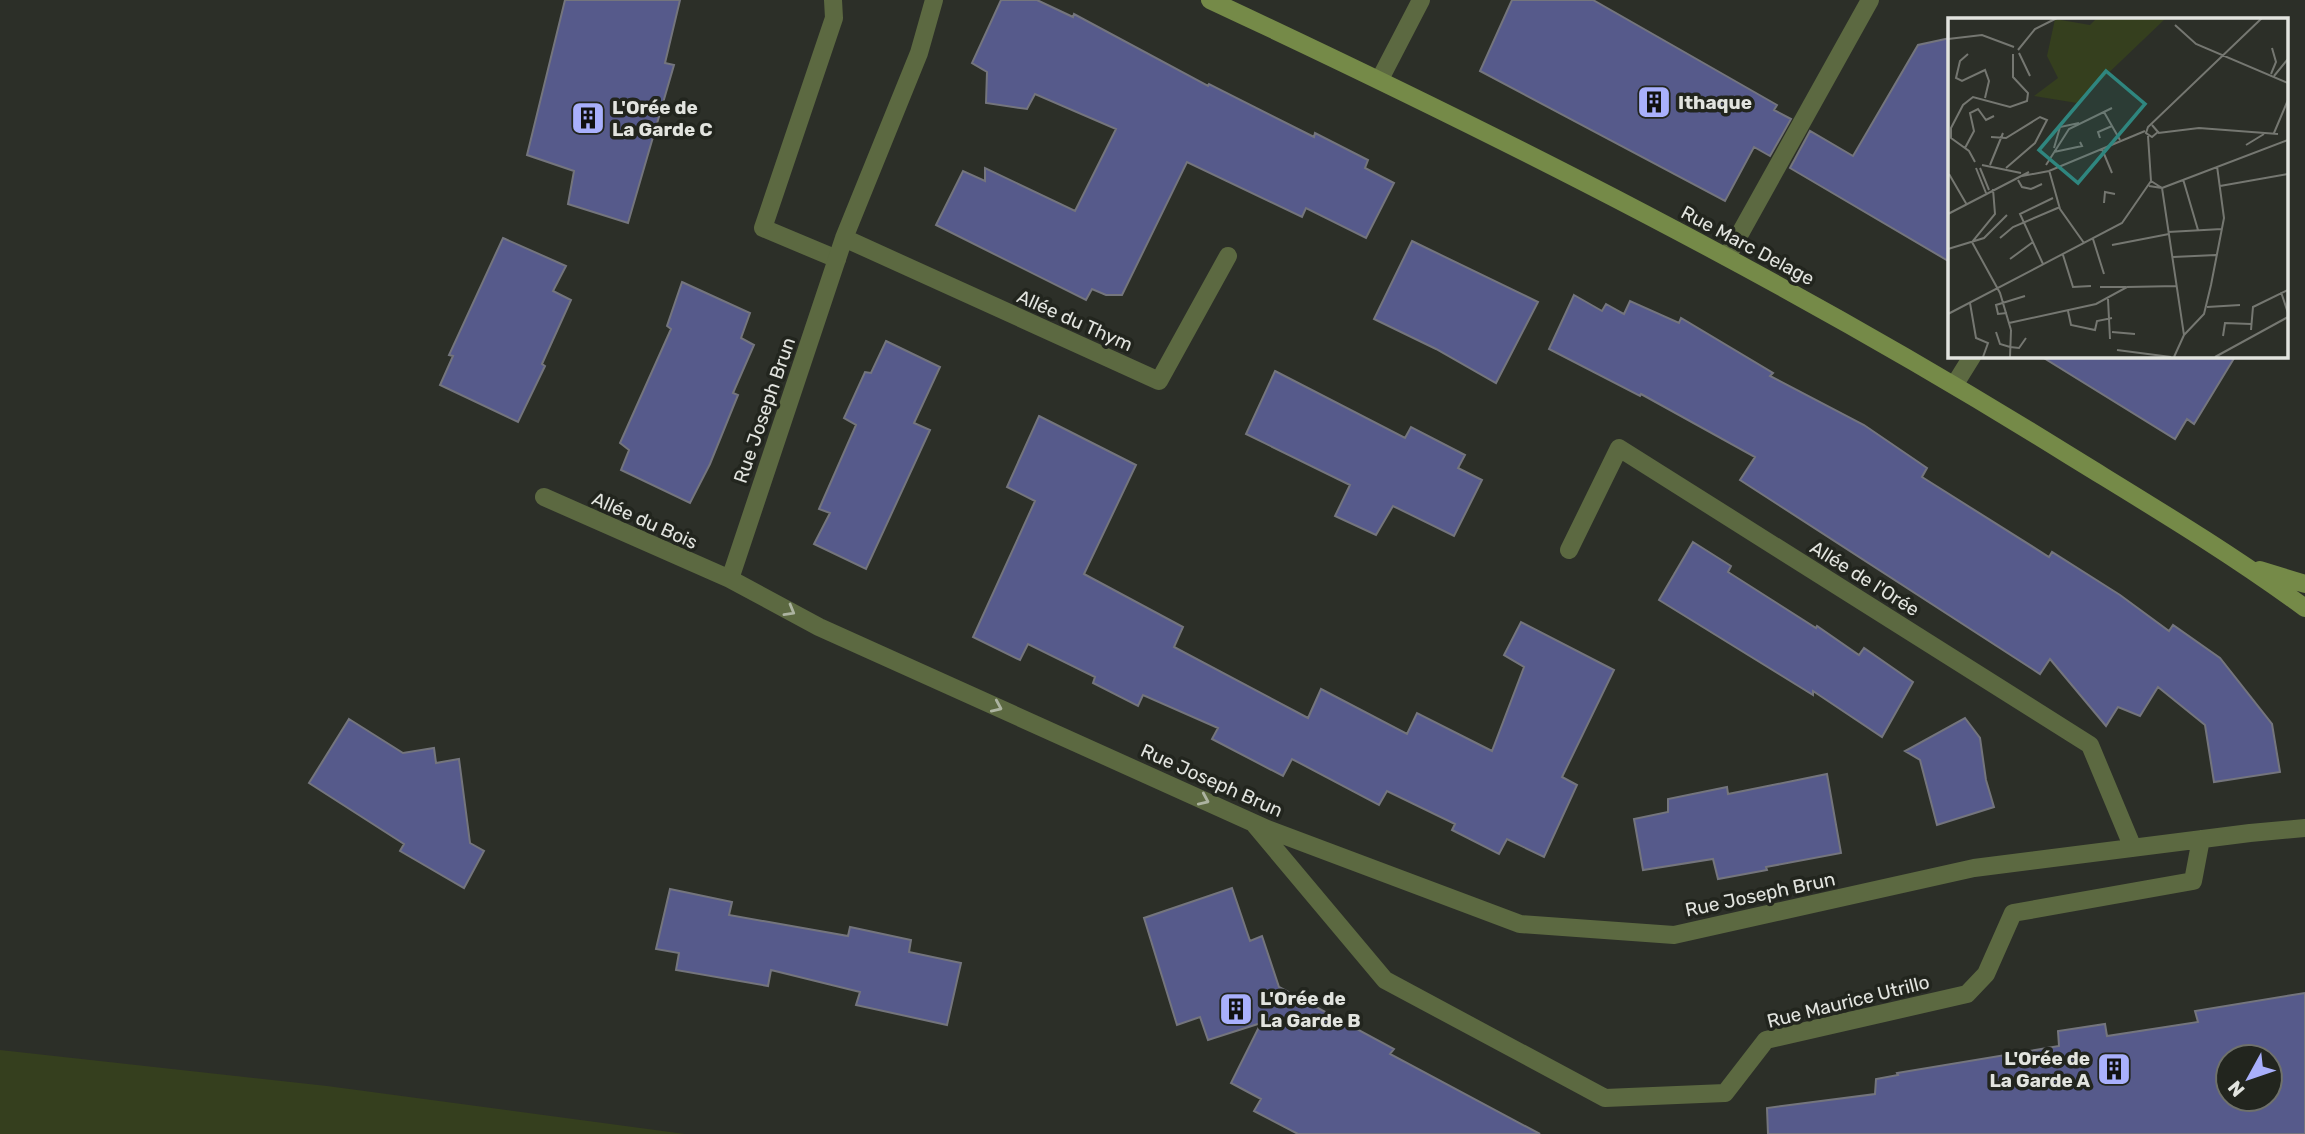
<svg xmlns="http://www.w3.org/2000/svg" width="2305" height="1134" font-family="Rubik,sans-serif">
<style>
.green{fill:#353f1e}
.building{fill:#565a8b;stroke:#74757d;stroke-width:2;fill-rule:evenodd}
.lines{fill:none;stroke-linecap:round;stroke-linejoin:round}
.lane{stroke:#5c6941;stroke-width:18}
.street{stroke:#5c6941;stroke-width:18}
.secondary{stroke:#758a48;stroke-width:18}
.oneway{stroke:#acb3a0}
.labels{text-anchor:middle;stroke-width:7;stroke-linejoin:round;paint-order:stroke}
.poi-label{font-size:19px;font-weight:bold;fill:#e2e4df;stroke:#22251e;text-anchor:start}
.street-label{font-size:19px;fill:#e2e4df;stroke:#22251e}
.inset-road{fill:none;stroke:#757771;stroke-width:2}
.view{fill:#2f867f;fill-opacity:0.15;stroke:#2f867f;stroke-width:3.5}
.inset-edge{fill:none;stroke:#e2e4df;stroke-width:3.5}
</style>
<rect width="100%" height="100%" fill="#2c2f28"/>
<path class="green" d="M 0,1050 L 327,1086 L 685,1134 L 0,1134 Z"/>
<path class="building" d="M 565,0 L 680,0 L 665,63 L 674,65 L 628,223 L 568,204 L 574,171 L 527,155 Z
M 1001,0 L 1037,0 L 1073,17 L 1074,14 L 1208,86 L 1209,84 L 1314,137 L 1315,133 L 1368,160 L 1365,168 L 1394,183 L 1366,238 L 1306,208 L 1302,217 L 1187,162 L 1122,295 L 1106,295 L 1092,289 L 1086,300 L 936,225 L 963,171 L 985,181 L 985,168 L 1075,211 L 1116,129 L 1035,94 L 1027,109 L 986,103 L 987,72 L 972,63 Z
M 1512,0 L 1593,0 L 1777,105 L 1774,110 L 1791,119 L 1770,156 L 1754,147 L 1725,201 L 1480,71 Z
M 1950,38 L 1950,262 L 1790,168 L 1810,131 L 1853,156 L 1918,45 Z
M 503,238 L 566,266 L 553,291 L 571,300 L 542,364 L 545,366 L 518,422 L 440,385 L 453,356 L 449,355 Z
M 1412,241 L 1538,302 L 1496,383 L 1436,349 L 1374,319 Z
M 682,282 L 750,313 L 741,338 L 754,345 L 733,393 L 738,395 L 710,464 L 690,503 L 621,470 L 629,450 L 620,443 L 671,329 L 667,326 Z
M 1574,295 L 1602,311 L 1606,304 L 1624,314 L 1630,301 L 1679,323 L 1681,318 L 1773,373 L 1770,376 L 1864,425 L 1927,468 L 1922,477 L 2049,557 L 2052,552 L 2120,595 L 2169,631 L 2173,625 L 2220,658 L 2272,724 L 2280,772 L 2214,782 L 2205,725 L 2158,687 L 2140,716 L 2118,707 L 2106,726 L 2050,659 L 2040,674 L 1740,480 L 1755,457 L 1641,394 L 1640,396 L 1549,349 Z
M 886,341 L 940,367 L 914,423 L 930,430 L 866,569 L 814,544 L 830,513 L 819,509 L 856,425 L 844,418 L 865,372 L 871,373 Z
M 2039,355 L 2236,355 L 2194,424 L 2187,419 L 2175,439 Z
M 1275,371 L 1405,438 L 1411,427 L 1465,455 L 1458,468 L 1482,480 L 1454,536 L 1393,506 L 1376,535 L 1335,516 L 1350,485 L 1246,434 Z
M 1039,416 L 1136,465 L 1084,574 L 1183,627 L 1174,647 L 1308,718 L 1321,689 L 1407,734 L 1417,713 L 1492,751 L 1524,667 L 1504,655 L 1521,622 L 1614,670 L 1562,777 L 1577,785 L 1544,857 L 1507,839 L 1499,854 L 1452,830 L 1455,824 L 1387,791 L 1379,805 L 1292,759 L 1283,776 L 1212,739 L 1218,728 L 1143,695 L 1138,706 L 1093,683 L 1095,677 L 1028,644 L 1020,660 L 973,637 L 1035,501 L 1007,487 Z
M 1693,542 L 1731,566 L 1728,572 L 1816,628 L 1817,626 L 1859,655 L 1864,648 L 1913,682 L 1882,737 L 1813,691 L 1813,695 L 1659,600 Z
M 1965,718 L 1980,738 L 1986,780 L 1994,807 L 1937,825 L 1920,760 L 1905,751 Z
M 349,719 L 403,753 L 434,748 L 436,763 L 459,759 L 470,843 L 484,851 L 464,888 L 400,851 L 404,844 L 309,783 Z
M 1827,774 L 1841,853 L 1766,867 L 1767,870 L 1718,879 L 1713,859 L 1643,870 L 1634,819 L 1668,812 L 1668,799 L 1727,787 L 1728,794 Z
M 1232,888 L 1250,941 L 1262,936 L 1279,987 L 1394,1049 L 1390,1054 L 1540,1134 L 1298,1134 L 1254,1111 L 1261,1099 L 1231,1083 L 1261,1023 L 1208,1040 L 1200,1017 L 1177,1025 L 1144,918 Z
M 670,889 L 732,902 L 729,915 L 848,936 L 850,927 L 911,940 L 909,952 L 961,963 L 947,1025 L 856,1005 L 860,992 L 771,970 L 768,986 L 676,970 L 679,953 L 656,949 Z
M 2305,993 L 2305,1134 L 1768,1134 L 1767,1108 L 1875,1094 L 1876,1079 L 1898,1075 L 1897,1073 L 2059,1046 L 2058,1031 L 2105,1024 L 2107,1036 L 2198,1022 L 2195,1011 ZM 2228,1057 L 2270,1057 L 2270,1099 L 2228,1099 Z"/>
<g class="lines">
<path class="lane" d="M 833,0 L 834,18 L 763,228 L 837,259
M 1727,257 L 1870,0
M 1955,384 L 1973,355"/>
<path class="street" d="M 1380,79 L 1421,0
M 844,238 L 1159,381 L 1228,256
M 544,497 L 730,579 L 819,627 L 1267,829 L 1520,924 L 1674,935 L 1974,868 L 2250,833 L 2305,828
M 1569,550 L 1619,448 L 2090,745 L 2133,848
M 730,579 L 844,238 L 919,53 L 934,0
M 1255,825 L 1385,980 L 1605,1098 L 1725,1093 L 1766,1040 L 1967,994 L 1986,974 L 2013,913 L 2193,881 L 2201,839"/>
<path class="secondary" d="M 1210,0 C 1503,137 1793,283 2067,454 C 2148,504 2229,552 2305,608
M 2260,570 L 2305,584"/>
</g>
<defs><path id="oneway-chevron" d="M-2-3.5L2.5 0L-2 3.5" fill="none" stroke-width="1.6" stroke-linecap="round" stroke-linejoin="round" transform="scale(1.75)"/></defs>
<g class="oneway">
<use href="#oneway-chevron" transform="translate(790 611) rotate(30)"/>
<use href="#oneway-chevron" transform="translate(997 707) rotate(24)"/>
<use href="#oneway-chevron" transform="translate(1204 800) rotate(24)"/>
</g>
<defs>
<g id="building-square" transform="scale(1.75)"><rect x="-9" y="-9" width="18" height="18" rx="4" fill="#a9b0fc" stroke="#22251e"/><path d="M-4-6H4V6H1V3H-1V6H-4ZM-2.5-4.3h1.7v1.8h-1.7ZM.8-4.3h1.7v1.8H.8ZM-2.5-1h1.7V.8h-1.7ZM.8-1h1.7V.8H.8Z" fill="#111"/></g>
</defs>
<g fill-rule="evenodd">
<use href="#building-square" x="1654" y="102"/>
<use href="#building-square" x="588" y="118"/>
<use href="#building-square" x="1236" y="1009"/>
<use href="#building-square" x="2114" y="1069"/>
</g>
<g class="labels">
<g class="poi-label">
<text x="1678" y="109">Ithaque</text>
<text x="612" y="114">L'Orée de<tspan x="612" dy="22">La Garde C</tspan></text>
<text x="1260" y="1005">L'Orée de<tspan x="1260" dy="22">La Garde B</tspan></text>
<text x="2090" y="1065" text-anchor="end">L'Orée de<tspan x="2090" dy="22">La Garde A</tspan></text>
</g>
<g class="street-label">
<text transform="translate(1748 245) rotate(28)" y="7">Rue Marc Delage</text>
<text transform="translate(1075 320) rotate(24)" y="7">Allée du Thym</text>
<text transform="translate(764 410) rotate(-71)" y="7">Rue Joseph Brun</text>
<text transform="translate(645 520) rotate(24)" y="7">Allée du Bois</text>
<text transform="translate(1865 578) rotate(32)" y="7">Allée de l'Orée</text>
<text transform="translate(1212 780) rotate(24)" y="7">Rue Joseph Brun</text>
<text transform="translate(1760 894) rotate(-12)" y="7">Rue Joseph Brun</text>
<text transform="translate(1848 1001) rotate(-14)" y="7">Rue Maurice Utrillo</text>
</g>
</g>
<g transform="translate(1948 18)">
<rect width="340" height="340" fill="#2c2f28"/>
<path d="M 149,0 L 218,0 L 129,85 L 86,78 L 110,60 L 99,38 L 107,1 L 142,7 Z" fill="#353f1e"/>
<path class="inset-road" d="M 227,7 L 248,26 L 340,65M 0,21 L 34,17 L 66,29M 70,32 L 87,11 L 109,0M 71,35 L 82,58M 20,36 L 12,43 L 8,60 L 14,63 L 37,52 L 41,63 L 37,80M 323,56 L 328,44 L 324,30M 326,58 L 340,41M 156,94 L 172,122M 204,107 L 210,114 L 204,119 L 198,115 L 200,109 L 314,0M 210,115 L 251,110 L 330,116M 326,115 L 340,82M 43,119 L 58,120 L 92,99 L 99,102 L 87,125 L 58,150M 152,120 L 150,114 L 164,108M 298,127 L 316,116M 17,130 L 26,113 L 22,95 L 30,91 L 38,102 L 46,98M 106,130 L 112,109 L 131,105M 154,131 L 164,155M 106,134 L 134,128 L 132,124M 27,144 L 21,133 L 3,120 L 3,110 L 15,87 L 25,79 L 62,89 L 79,83 L 80,75 L 65,59 L 65,36M 34,147 L 73,155M 42,147 L 55,115M 98,147 L 121,111 L 164,90M 28,150 L 38,175M 32,150 L 41,172M 101,152 L 112,191 L 136,225M 1,156 L 19,187M 74,158 L 101,153 L 197,113M 235,161 L 250,212M 70,162 L 74,169 L 83,171 L 94,166M 201,168 L 214,170 L 203,163M 272,168 L 340,156M 45,171 L 47,196 L 24,224 L 52,275 L 63,312M 156,185 L 157,174 L 167,176M 0,196 L 81,154M 220,214 L 274,211M 52,220 L 65,209 L 112,189M 145,221 L 156,256M 164,227 L 221,216M 0,231 L 36,220 L 59,197M 115,237 L 125,269 L 143,268M 225,239 L 268,237M 62,241 L 85,224M 95,246 L 72,196 L 105,180M 152,269 L 178,269M 333,274 L 340,295M 160,281 L 162,321M 22,285 L 28,320 L 40,325 L 35,339M 259,289 L 292,287M 120,293 L 123,307 L 147,312 L 149,303 L 164,300M 59,295 L 50,296 L 48,287 L 77,278M 0,296 L 174,205 L 203,163 L 200,118M 61,305 L 148,286 L 179,269 L 229,268M 303,312 L 305,289 L 340,272M 48,314 L 52,326 L 62,329 L 71,330 L 78,320M 164,314 L 187,316M 236,317 L 256,296 L 263,267 L 276,200 L 269,148M 275,318 L 277,305 L 303,306M 169,332 L 223,339M 62,339 L 63,312M 226,339 L 236,317 L 214,170 L 340,122M 267,339 L 340,299"/>
<path class="view" d="M 158,53 L 197,86 L 130,165 L 91,132 Z"/>
<rect width="340" height="340" class="inset-edge"/>
</g>
<g transform="translate(2249 1078) rotate(230)"><circle r="33" fill="#22251e" stroke="#6f716b" stroke-width="2"/>
<path d="M0-5L12 26L0 18L-12 26Z" fill="#a9b0fc"/>
<text y="-10" font-size="19" font-weight="bold" text-anchor="middle" fill="#e2e4df">N</text>
</g>
</svg>
